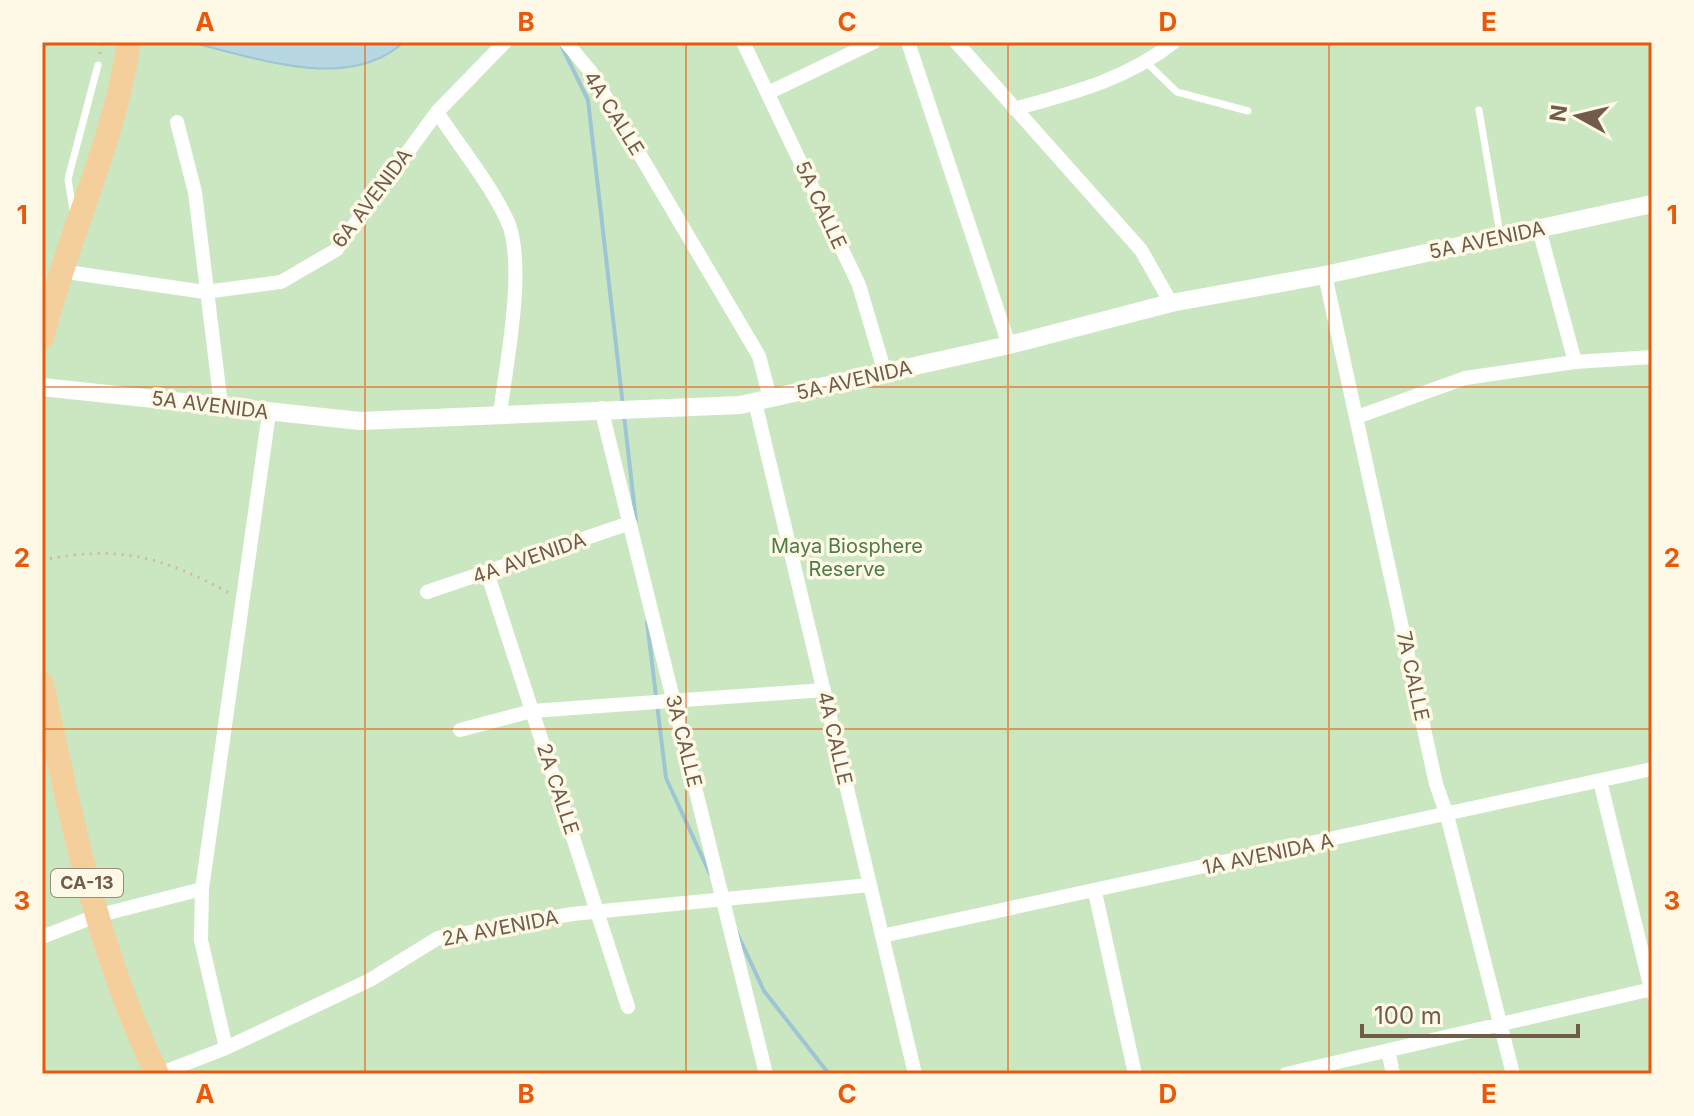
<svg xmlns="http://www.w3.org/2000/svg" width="1694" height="1116" font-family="Inter,sans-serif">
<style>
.green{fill:#cbe7c1}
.water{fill:#b7d7e3;stroke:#9ec5d4;stroke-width:2}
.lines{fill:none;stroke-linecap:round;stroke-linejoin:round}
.stream{stroke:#9ec5d4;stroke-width:4}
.path{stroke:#d3b99e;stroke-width:3;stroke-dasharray:2 6;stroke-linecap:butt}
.service{stroke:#fff;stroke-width:7}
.minor{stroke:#fff;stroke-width:14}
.tertiary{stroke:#fff;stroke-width:18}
.trunk{stroke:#f5cf9b;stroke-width:24}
.grid{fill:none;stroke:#e8590c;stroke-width:2;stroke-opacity:0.55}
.labels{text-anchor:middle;stroke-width:7;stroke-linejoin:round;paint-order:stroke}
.shield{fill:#fef8e7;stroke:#9b8b78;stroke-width:2}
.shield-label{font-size:18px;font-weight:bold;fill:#715c49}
.street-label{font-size:20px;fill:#715c49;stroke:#fef8e7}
.park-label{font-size:20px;fill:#4e7c45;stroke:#fef8e7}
.neatline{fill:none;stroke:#e8590c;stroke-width:3}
.grid-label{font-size:26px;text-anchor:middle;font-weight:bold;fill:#e8590c}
</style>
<rect width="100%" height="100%" fill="#fbf4e1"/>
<path class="green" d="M 42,42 L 1652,42 L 1652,1074 L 42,1074 Z"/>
<path class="water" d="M 188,42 L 404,42 C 347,94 253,56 188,42 Z"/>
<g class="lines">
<path class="stream" d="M 562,47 L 588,100 L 623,406
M 624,415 L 636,521
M 647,622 L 666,778 L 710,874
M 737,933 L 764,991 L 829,1074"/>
<path class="path" d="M 100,54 L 102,42
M 42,560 C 119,545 161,556 229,593"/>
<path class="service" d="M 1147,63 L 1177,92 L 1248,111
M 1479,110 L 1500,234
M 73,210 L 68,179 L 98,65"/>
<path class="minor" d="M 566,42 L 591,72 L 759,356 L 770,398
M 743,42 L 859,285 L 885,373
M 908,42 L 1009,345
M 956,42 L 1141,250 L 1171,303
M 768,93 L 874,42
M 1014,109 C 1072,93 1126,80 1174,42
M 437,112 C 460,147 489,182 507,220 C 527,262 506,366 500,413
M 177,122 L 195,192 L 221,405
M 1539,229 L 1575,362
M 60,271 L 205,292 L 281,282 L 336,250 L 437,112 L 505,42
M 1325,275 L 1436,784 L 1447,815 L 1513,1074
M 755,402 L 915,1074
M 601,408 L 766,1074
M 1357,417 L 1465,378 L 1575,362 L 1652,357
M 487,572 L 628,1007
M 427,592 L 630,523
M 460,730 L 532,711 L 824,690
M 1600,781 L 1652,993
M 1095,892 L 1135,1074
M 882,936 L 1652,769
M 42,937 L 96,916 L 202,889
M 226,1048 L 201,940 L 202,889 L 269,413
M 1388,1050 L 1393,1074
M 159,1074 L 226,1048 L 370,980 L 438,938 L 572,914 L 870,885
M 1286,1074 L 1652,989"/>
<path class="tertiary" d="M 42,387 L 360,421 L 740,405 L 1009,345 L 1171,303 L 1325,275 L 1652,204"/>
<path class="trunk" d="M 42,338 C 67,237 114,145 129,42
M 42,684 C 71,818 97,950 157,1074"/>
</g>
<path class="grid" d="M 365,42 L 365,1074M 686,42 L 686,1074M 1008,42 L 1008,1074M 1329,42 L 1329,1074M 42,387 L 1652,387M 42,729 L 1652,729"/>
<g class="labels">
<rect class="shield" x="51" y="869" width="72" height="28" rx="6"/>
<g class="shield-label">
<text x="87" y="889">CA-13</text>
</g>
<g class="street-label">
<text transform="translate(614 113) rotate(58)" y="7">4A CALLE</text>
<text transform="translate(372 198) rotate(-53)" y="7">6A AVENIDA</text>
<text transform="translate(821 205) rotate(65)" y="7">5A CALLE</text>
<text transform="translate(1487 240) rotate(-12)" y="7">5A AVENIDA</text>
<text transform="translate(854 380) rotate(-13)" y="7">5A AVENIDA</text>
<text transform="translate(210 405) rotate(7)" y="7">5A AVENIDA</text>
<text transform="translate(529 558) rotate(-19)" y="7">4A AVENIDA</text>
<text transform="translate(1413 676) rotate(78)" y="7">7A CALLE</text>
<text transform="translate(835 738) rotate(77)" y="7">4A CALLE</text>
<text transform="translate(684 741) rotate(76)" y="7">3A CALLE</text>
<text transform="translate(558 789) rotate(72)" y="7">2A CALLE</text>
<text transform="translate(1268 854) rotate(-12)" y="7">1A AVENIDA A</text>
<text transform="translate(500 928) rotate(-11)" y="7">2A AVENIDA</text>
</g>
<g class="park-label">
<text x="847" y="553">Maya Biosphere<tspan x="847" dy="23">Reserve</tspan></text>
</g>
</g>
<rect width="1694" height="1116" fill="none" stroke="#fef8e7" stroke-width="88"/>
<g transform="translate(1578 116) rotate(278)" stroke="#fef8e7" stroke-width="6" paint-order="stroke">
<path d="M0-6L14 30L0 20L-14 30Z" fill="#715c49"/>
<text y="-12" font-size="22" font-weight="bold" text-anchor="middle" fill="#715c49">N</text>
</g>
<path d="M1362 1024v12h216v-12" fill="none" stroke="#715c49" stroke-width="4"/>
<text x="1374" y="1024" font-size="24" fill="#715c49" stroke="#fef8e7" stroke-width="6" paint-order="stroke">100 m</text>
<rect x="44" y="44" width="1606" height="1028" class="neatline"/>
<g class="grid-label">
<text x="205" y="31">A</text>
<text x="526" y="31">B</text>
<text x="847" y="31">C</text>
<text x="1168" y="31">D</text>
<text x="1489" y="31">E</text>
<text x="22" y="224">1</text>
<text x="1672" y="224">1</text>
<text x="22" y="567">2</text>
<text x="1672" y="567">2</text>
<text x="22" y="910">3</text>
<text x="1672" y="910">3</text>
<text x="205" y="1103">A</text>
<text x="526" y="1103">B</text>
<text x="847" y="1103">C</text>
<text x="1168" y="1103">D</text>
<text x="1489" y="1103">E</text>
</g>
</svg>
